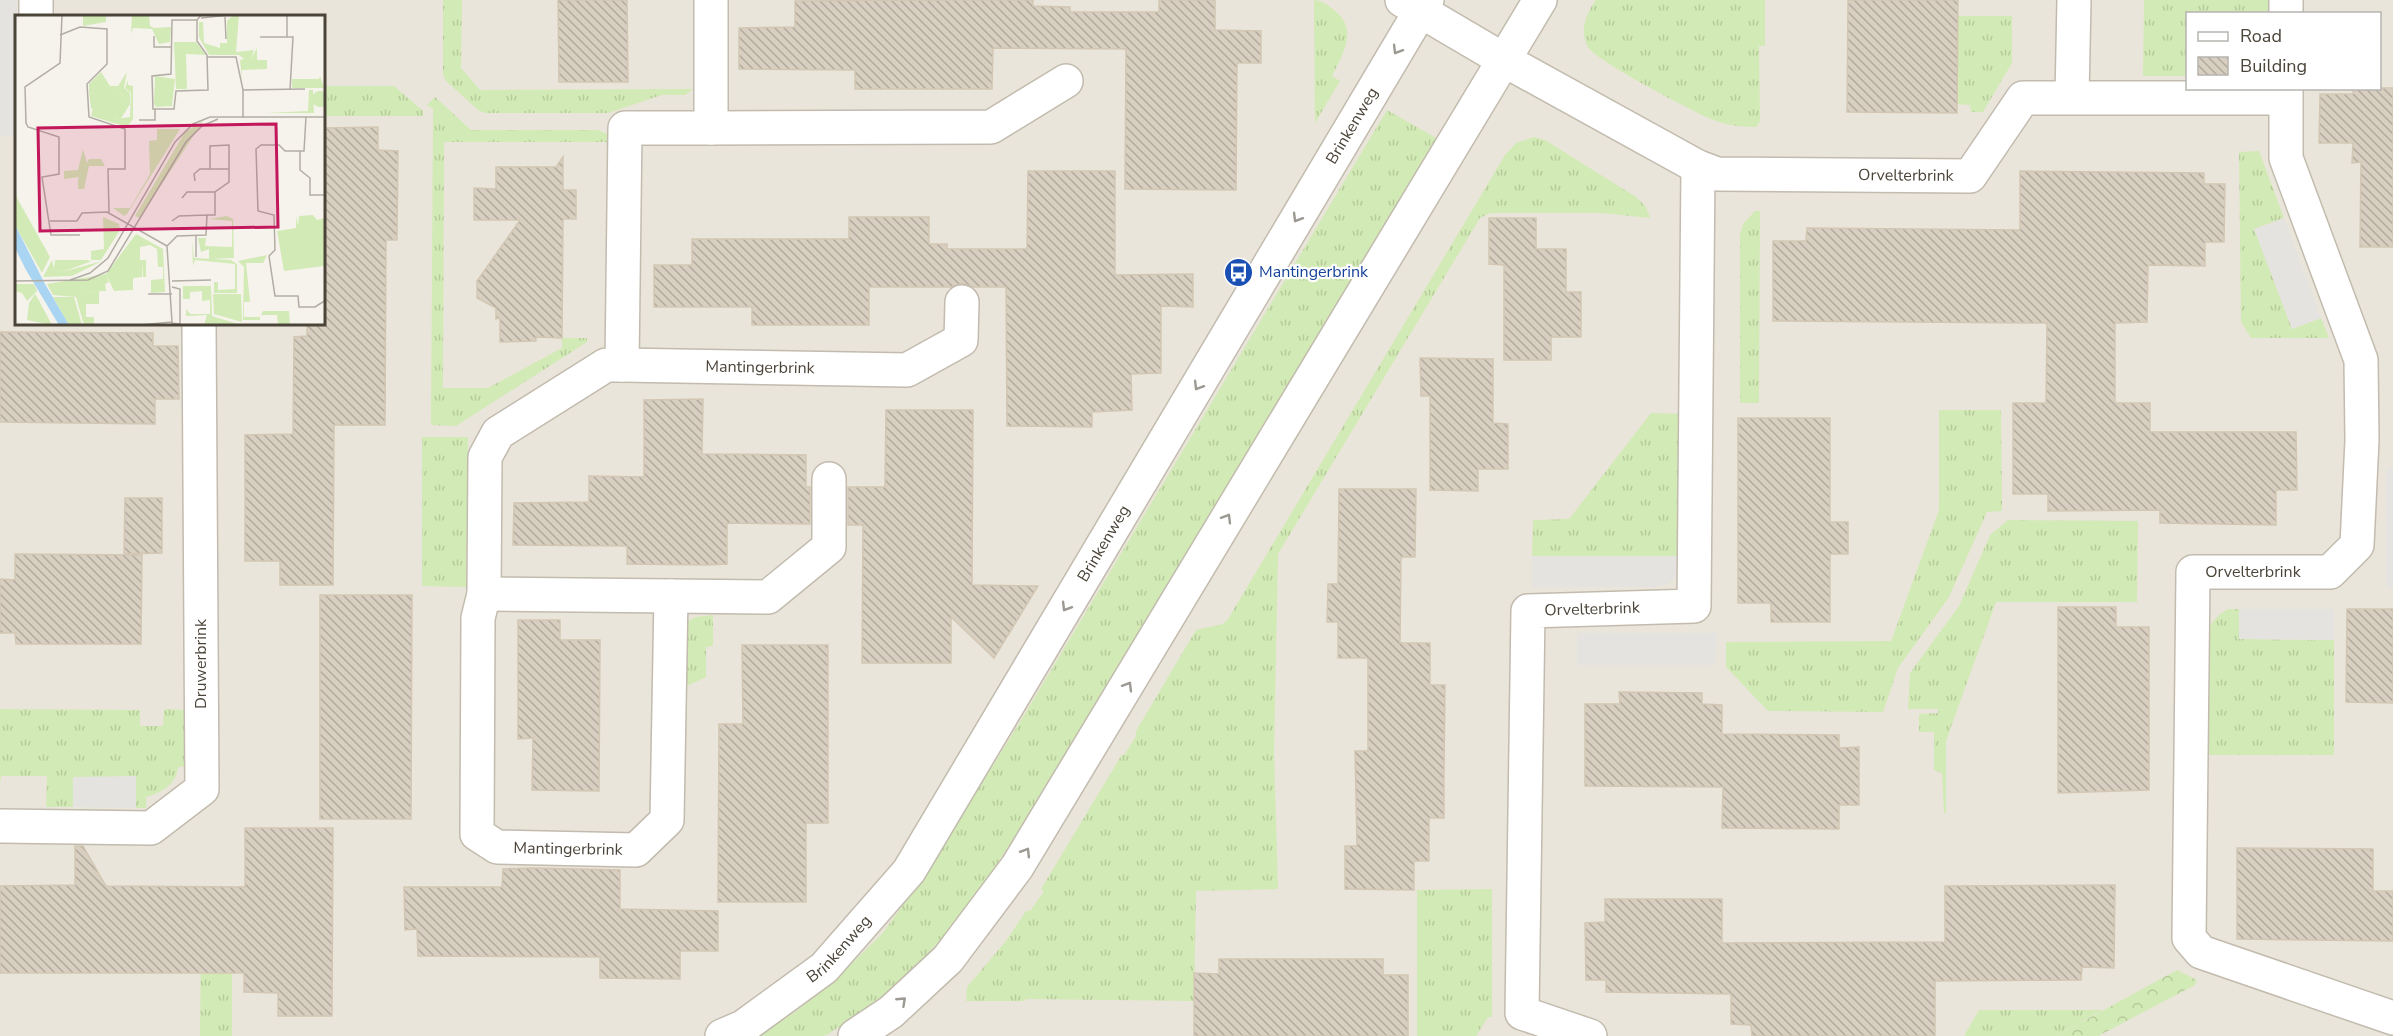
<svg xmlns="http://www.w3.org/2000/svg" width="2393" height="1036" font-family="'Nunito Sans',sans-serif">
<defs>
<pattern id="grass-tufts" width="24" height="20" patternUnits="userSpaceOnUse" patternTransform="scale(1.5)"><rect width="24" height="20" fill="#d2eab5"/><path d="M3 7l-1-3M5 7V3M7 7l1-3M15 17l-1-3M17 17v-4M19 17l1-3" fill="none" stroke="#b6ca9c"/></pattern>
<pattern id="forest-crowns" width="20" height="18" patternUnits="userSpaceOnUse" patternTransform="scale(1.5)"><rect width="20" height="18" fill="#d2eab5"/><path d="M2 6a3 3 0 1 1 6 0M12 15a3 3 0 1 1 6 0" fill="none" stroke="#b6ca9c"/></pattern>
<pattern id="building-back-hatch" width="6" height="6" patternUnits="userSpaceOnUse" patternTransform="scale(1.5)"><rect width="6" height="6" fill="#d8cfc1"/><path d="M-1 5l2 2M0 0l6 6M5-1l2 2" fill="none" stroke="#b1aa9e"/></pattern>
</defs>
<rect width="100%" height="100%" fill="#f6f3ec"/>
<path fill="#eae5da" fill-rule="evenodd" d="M0,0H2393V1036H0ZM2188,14H2380V88H2188ZM16,16H324V324H16Z"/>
<path fill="url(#grass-tufts)" d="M443,0H462L461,68L480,90L693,89L685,95H662L608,113H485L478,110L446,81L443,75Z
M1314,0C1322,0 1329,6 1335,11C1359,30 1342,55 1332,76L1340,81L1315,123Z
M1596,0H1765V46H1759L1760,121L1756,127C1740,127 1725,125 1711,119C1692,111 1596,61 1588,47C1579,32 1586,13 1596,0Z
M2144,0H2273V13L2188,14L2187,76H2143Z
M1936,16H2012V63L1983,112H1971L1970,105L1957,104L1958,22Z
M324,86H394L423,111V116H324Z
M435,97L471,130H598L607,134V142H444L443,388H488L562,348V338H587V342L456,426L431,425L433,109L427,105Z
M1387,110L1436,138L1313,346L1007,849L961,917L914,969L865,1011L828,1034L823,1036H756L795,1012L839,976L882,934L926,873L1020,722Z
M1534,137L1545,140L1636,197L1646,207L1650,218L1602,213H1490L1480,218L1278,554L1274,752L1278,889L1196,891L1194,1001L1026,999L1025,1001H966L967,987L1006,941L1026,911H1030L1044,891L1041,889L1121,756L1125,754L1136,736V731L1196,630L1223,624L1228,619L1505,155L1516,143Z
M2259,151L2284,218L2255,229L2292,329L2321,318L2329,338H2251L2241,322L2239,152Z
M1755,211H1760L1759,403H1740V235L1743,224Z
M1939,410H2001L2002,511L1987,512L1949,597L1898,668L1883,712L1768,711L1726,667V642L1891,641L1939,510Z
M1651,413L1684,414L1683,556H1532L1533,520L1569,519Z
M422,437H468L466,587L422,586Z
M2008,520L2138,521L2137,602H1996L1946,741V813H1944L1942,773L1934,770V732H1919V714L1938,713V709H1908L1910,673L1959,606L1990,535Z
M2228,609H2239L2240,639L2334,640V755H2203L2209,626L2220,614Z
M713,615V646L706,647V677L689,685H683L686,622L696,617Z
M0,709L140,710V726H163L164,709L187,710V766L178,767C177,784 161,793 146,797V808H136V777H73V807H46L47,776H1L0,785Z
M1492,889V1017H1488L1476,1036H1417V890Z
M201,941L232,955V1036H200Z
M1979,1010H2102L2056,1036H1964Z"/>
<path fill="url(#forest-crowns)" d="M2177,970L2197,980L2195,985L2098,1036H2056Z"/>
<path fill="#e5e3e0" d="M0,0H17L16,136H0Z
M2284,218L2321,318L2292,329L2254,229Z
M2386,468H2393V588H2386Z
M1532,556H1683L1674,579L1668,584L1655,587H1532Z
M2239,609H2334V640L2239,639Z
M1577,633H1717L1715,665H1577Z
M136,776V808L73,807V777Z"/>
<path fill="url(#building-back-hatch)" stroke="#d3c7b4" stroke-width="1.5" d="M558,0H627L628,82H559Z
M953,0H1033V6L1070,7V12H1159V0H1215V30L1261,31V63H1237L1236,190L1125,189L1126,49L993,48L992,89H855V70L739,69V28L795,27V1Z
M1848,0H1958L1957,113L1847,112Z
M2353,88H2393V247H2360L2361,162L2352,163L2353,143H2319L2320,94H2353Z
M378,127V150L398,151L397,240H386L385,425H334L333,585H280V561H245V435L293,434L294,337L307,336V324H324V128Z
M563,157V190H576V219H563L562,338L536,337V341L500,342V318L496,319V308L477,298V281L520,220H474V188L496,189V167H556Z
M1028,171H1115V275L1193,274V307L1161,306V373L1131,374L1132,410L1092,412V427L1007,426L1006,287H973L962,283L952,287H869V325H752V307H654V265H692V239H849V217H929V244H947V249H1027Z
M2020,171L2204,173V184H2225L2224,242H2205V266L2148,265L2147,322L2115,323V403H2150V432H2296L2297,490H2276V525L2160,523V510L2048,511V494H2013V403H2046L2047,323L1773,321V241H1806L1807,228L2020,230Z
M1489,218H1536V249H1566V292H1581V337H1551V360H1504V265L1489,264Z
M0,332L153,333V346H178L179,399H155V424L0,422Z
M1420,358L1493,359V423L1508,424V469H1478V491L1430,490V396H1421Z
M703,399L702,454L806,455V487H810V524L727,523V564L707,565L627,564V546L513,545L514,503L589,502V476L644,477V400Z
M886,410H973L972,585L1038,586L994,658L951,617V663H862L863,525H848V487H885Z
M1738,418H1830V522H1848V554H1830V622H1771V603H1738Z
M1339,489H1416L1415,557H1401L1400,643H1430V685H1445L1444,773V818H1429V861H1414V890L1345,889V846H1357L1355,751H1368V658H1338V622H1327L1328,584H1338Z
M125,498H162V553L124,554Z
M15,554L142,555L141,644H16L15,633H0V579L15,580Z
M320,595H412L411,819H320Z
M2058,607H2116V627H2149V790L2058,793Z
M2347,609H2393V703L2346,702Z
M518,620H560V640H600L599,791L532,790L533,738L518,739Z
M742,645H828V823H806V902H718L719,724H743Z
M1619,692L1702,693V704L1722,705V734L1839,735V748L1859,747V805H1839V829L1722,828L1723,787L1585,786V704H1620Z
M245,828H333L332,1016H278V993L244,992V973H0V886L75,885V846H83L106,886L245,887Z
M2237,848L2373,849V891H2393V941L2237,939Z
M532,868L620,870V909L718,911V951H680V979L600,978V957L418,956L417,929L405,930L404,887H502L503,869Z
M2115,885L2114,968L2082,967L2081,980L1935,981V1036H1752L1751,1025L1731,1024V994L1606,992V980H1586L1585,923L1605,922V899H1722V943L1945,942V886Z
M1219,959H1383V975H1408V1036H1194V973L1219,974Z"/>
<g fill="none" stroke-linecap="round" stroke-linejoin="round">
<defs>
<g id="minor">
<path id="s1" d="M1402,0L1504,60L1698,167L1717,174L1970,176L2023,98H2285"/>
<path d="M2286,14V0"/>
<path d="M36,16V0"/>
<path d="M2286,88V158L2361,360L2362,440L2357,545L2330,572H2193L2189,938L2201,952L2393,1018"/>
<path d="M2072,97L2074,0"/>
<path d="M711,128L991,127L1066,81"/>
<path id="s2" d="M622,365L907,370L961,340L962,302"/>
<path d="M484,594L768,597L829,547V479"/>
<path d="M671,596L667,820L636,850L497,847L477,834L478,618L484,594L485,457L498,433L606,365H622L625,128H711V0"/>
<path d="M0,826L151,828L202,789L199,324"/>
<path id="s3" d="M722,1036L743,1027L824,968L909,871L1427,0"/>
<path d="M855,1036L891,1012L948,959L1017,867L1540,0"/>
<path id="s4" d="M1590,1036L1522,1013L1528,611L1694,606L1698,167"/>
</g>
</defs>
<use href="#minor" stroke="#c2bbae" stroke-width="36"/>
<use href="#minor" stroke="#fff" stroke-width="33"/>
</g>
<defs><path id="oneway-chevron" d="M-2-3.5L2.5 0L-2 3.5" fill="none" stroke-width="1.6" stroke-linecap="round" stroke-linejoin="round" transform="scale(1.5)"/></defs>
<g stroke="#9c9892">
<use href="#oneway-chevron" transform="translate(1397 50) rotate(121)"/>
<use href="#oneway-chevron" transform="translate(1297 218) rotate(121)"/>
<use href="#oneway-chevron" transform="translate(1198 386) rotate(121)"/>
<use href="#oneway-chevron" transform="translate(1227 518) rotate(-59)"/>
<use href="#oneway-chevron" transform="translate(1066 607) rotate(121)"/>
<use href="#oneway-chevron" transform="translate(1128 686) rotate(-59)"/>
<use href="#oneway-chevron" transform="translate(1026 852) rotate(-58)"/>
<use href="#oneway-chevron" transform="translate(902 1001) rotate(-43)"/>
</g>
<defs>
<symbol id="bus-disc" viewBox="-11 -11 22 22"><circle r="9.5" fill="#1a4fb4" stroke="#fff"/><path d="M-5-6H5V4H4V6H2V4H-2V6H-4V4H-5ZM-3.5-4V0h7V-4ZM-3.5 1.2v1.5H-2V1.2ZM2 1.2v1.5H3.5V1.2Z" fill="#fff"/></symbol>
</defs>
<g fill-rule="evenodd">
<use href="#bus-disc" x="1222" y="256" width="33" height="33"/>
</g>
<g text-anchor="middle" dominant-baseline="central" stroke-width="4.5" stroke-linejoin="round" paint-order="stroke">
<g font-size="16" fill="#4b4439" stroke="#fff">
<text stroke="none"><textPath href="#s3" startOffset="1119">Brinkenweg</textPath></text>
<text stroke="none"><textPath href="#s1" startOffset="549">Orvelterbrink</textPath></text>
<text stroke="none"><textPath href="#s2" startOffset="138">Mantingerbrink</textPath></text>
<text stroke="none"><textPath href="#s3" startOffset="633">Brinkenweg</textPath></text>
<text x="2253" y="572">Orvelterbrink</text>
<text stroke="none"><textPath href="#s4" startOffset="538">Orvelterbrink</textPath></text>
<text transform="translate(201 664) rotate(-90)">Druwerbrink</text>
<text transform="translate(568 849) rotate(1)">Mantingerbrink</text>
<text stroke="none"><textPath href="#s3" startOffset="147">Brinkenweg</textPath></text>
</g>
<g font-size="16" fill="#164399" stroke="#fff" text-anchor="start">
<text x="1259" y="272">Mantingerbrink</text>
</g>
</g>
<g transform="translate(15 15)">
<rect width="310" height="310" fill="#f6f3ec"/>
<path d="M68,0H91V7L68,11ZM117,0H134L135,11L139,13L156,12L155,27L144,29L137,14L118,13L116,19ZM218,0H224L221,37L239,35L236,44L242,33V45H252V54L227,55V64L225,45L229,44L224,40H194L184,22V7H188L189,28L205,33V28H212V6ZM159,27H181L191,40L171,39L172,74H161ZM140,61L160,64L157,91L141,92L139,88ZM305,61L309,73H277V64H304ZM86,62L92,74L104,76L115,89L105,105L76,93L74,77L79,78L80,65ZM294,75H298L299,98H250L293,96ZM297 84a8 8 0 1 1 16 0a8 8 0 1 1-16 0ZM188,106L125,203L120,201L170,117ZM142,114H165L112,199L109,201L98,193H115L135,159L134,126L142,125ZM68,134L72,148L64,162L49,164V156L63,155ZM74,144H86L90,151H74L69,174H63V164ZM298,200L302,205L310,203L309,251L269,256L262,216L281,213V201L283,211L284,201ZM212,201L218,204L219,243L194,244V234L186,237L183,223H191L190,231L217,232V206L194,204ZM88,202L104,209L105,215L86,245H76V236L89,234ZM121,219L148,234L150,277L136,278V265L148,264V252H143L142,234L135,230L125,232V245H131V262H128L127,246V262L118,263V275L99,276L91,259ZM177,225L179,243L216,245L222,249V278H199V267H203V275L220,274V249L180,245L178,251ZM252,240L248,248H231L235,287H229V302H245V305H228L229,252L223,246ZM40,245H71L77,246L47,257L39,254ZM168,271H196L197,301L226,310H189L192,300L171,301V294L175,299H195V285L187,286V276L175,277V284H168ZM84,276V289H71V302H79V310H69L61,282L65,277ZM198,279H226L227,307L199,299ZM248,296H274L275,310H263L262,300H246Z" fill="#d2eab5"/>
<path d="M86,57L95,71H103L112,57L109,73L115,78V89L104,76L92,75L86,62L80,65V78L74,77V69ZM113,65V70L118,71V104L112,112L76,101L78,92L102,104L115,102L116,78L110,73ZM0,172L2,183L35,242L27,258L0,210ZM37,245L39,254L47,257L87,246L57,261L28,262ZM91,259L94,267L90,269L91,276L66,277L61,282L38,280L32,269ZM0,269H19L22,276L12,286L7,278L0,276ZM20,279L22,282L37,310L12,305L14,288ZM38,282H59L67,310H54Z" fill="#d2eab5"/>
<path d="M0,210L30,269L54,310H44L11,255L0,233Z" fill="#a9d4f2"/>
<path fill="none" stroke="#b2ada4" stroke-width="1.5" d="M47,0L45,48L10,72L11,108L13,112L44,122V159L27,162L36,220H65M272,0V22M210,2L211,24M186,3L214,0M182,5H157L156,59L137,61L138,94H159L161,76L193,75L192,40L182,26V5L186,0M45,20L65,12L92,14V49L72,69L74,102L110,114V154H93L94,198M139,21V32H156M245,22H278L275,75M192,42H221L228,75L290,74M228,75V103M291,102L289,136H270L264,130H246L241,134L243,196L259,200L260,235L254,241L260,281H283L284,292H300L311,285M124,105H140V94M285,136V155L295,163V180H311M180,166L179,159L185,154H214M167,183L172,177H200M35,206H62L67,198L92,197L152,231M157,206L164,201L192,200M181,220V242M55,265L75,258L93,243L160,127L178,109L195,102H311M0,266L73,265L93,256L171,127L187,111L203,104M157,266L196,265M133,279H157M156,308L165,309V274L157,272M124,310L157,307L152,231L162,221L191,220L192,200H200V177L214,167V130L195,131V154"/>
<path fill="#c2185b" fill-opacity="0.15" stroke="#c2185b" stroke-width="3" d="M261,109L263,212L25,216L23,113Z"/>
<rect width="310" height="310" fill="none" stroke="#4b4439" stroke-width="3"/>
</g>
<rect x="2186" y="12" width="195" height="78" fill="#ffffff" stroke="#b7b4b0" stroke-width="1.5"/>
<rect x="2198" y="32" width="30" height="9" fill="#ffffff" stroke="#b7b4b0" stroke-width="1.5"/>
<text x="2240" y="42" font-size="18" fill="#4b4439">Road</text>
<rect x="2198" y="57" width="30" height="18" fill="url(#building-back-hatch)" stroke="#b7b4b0" stroke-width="1.5"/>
<text x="2240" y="72" font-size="18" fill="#4b4439">Building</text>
</svg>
